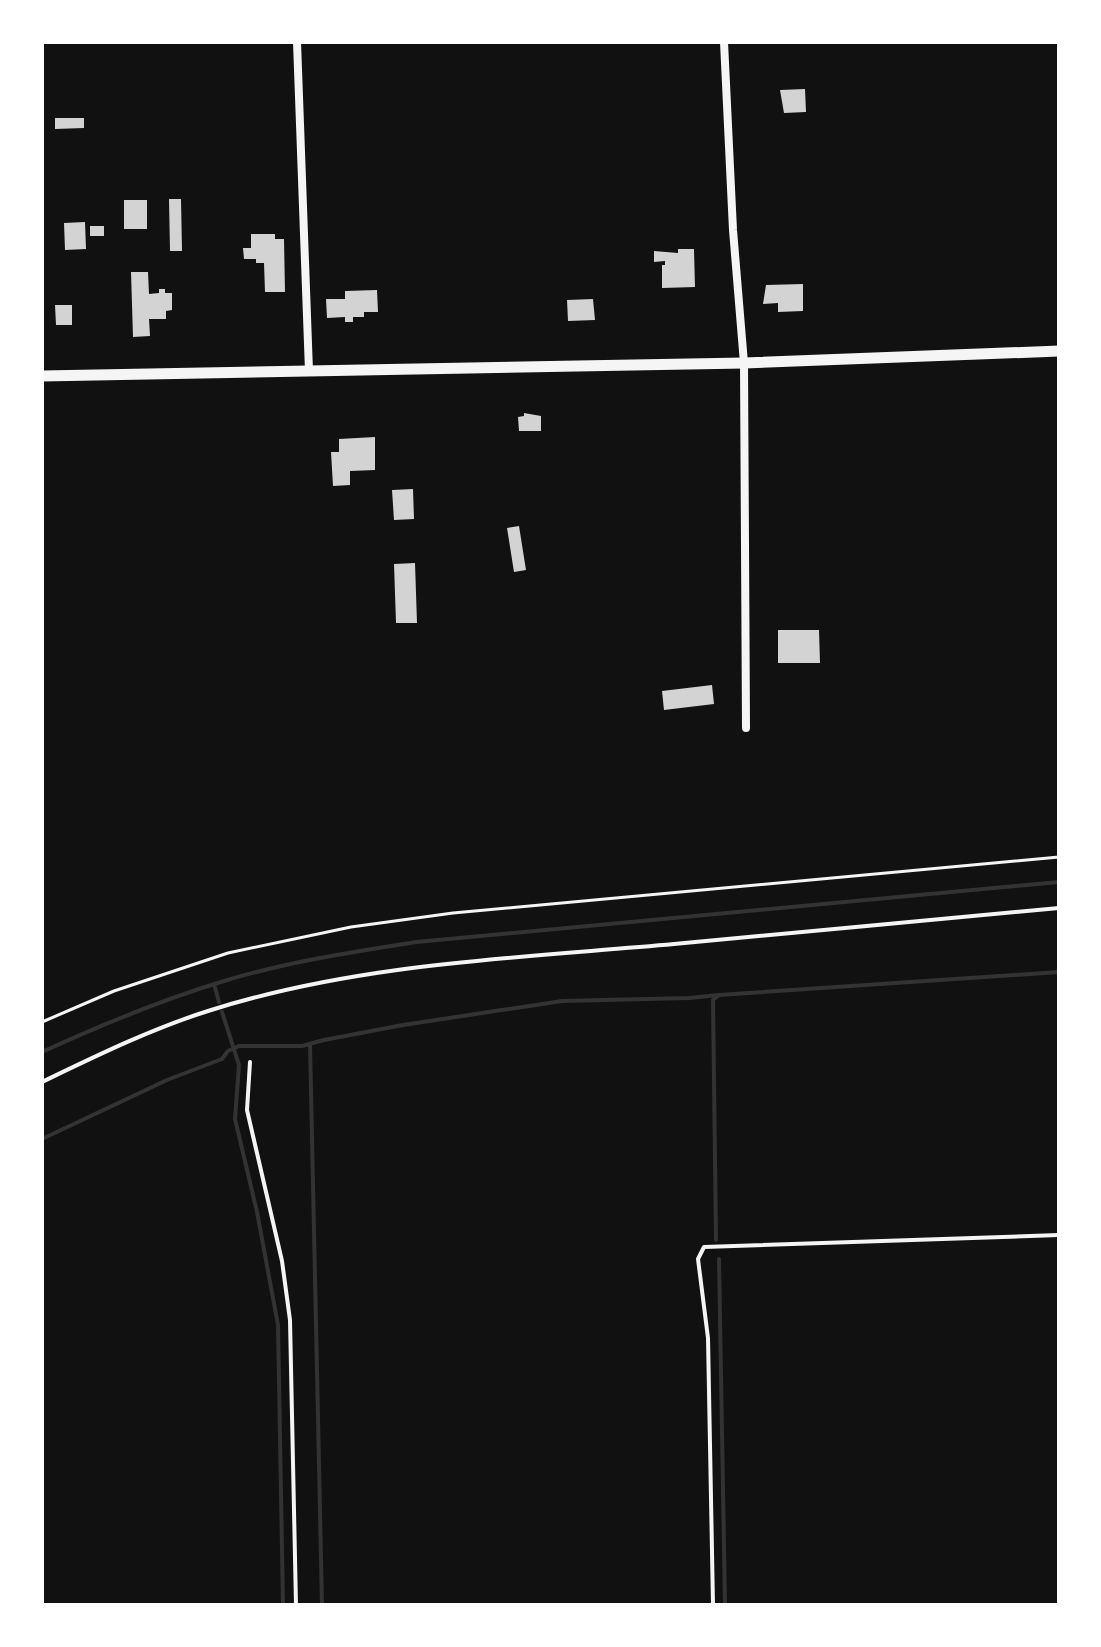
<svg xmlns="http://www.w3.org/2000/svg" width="1101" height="1647" font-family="'PT Sans Narrow',sans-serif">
<rect width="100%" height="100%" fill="#111"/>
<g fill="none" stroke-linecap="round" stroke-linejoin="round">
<path stroke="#333" stroke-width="4" d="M214,984L219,1002
M222,1012L239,1065L235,1119L257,1212L278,1325L283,1605
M310,1044L322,1605
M42,1052C101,1025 161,1000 224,981C286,962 352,952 416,942L1059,882
M42,1139L167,1080L222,1059L228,1051L239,1046H302L324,1040L403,1025L562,1001L689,998L719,995
M716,1240L713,1000L719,995L1059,972
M719,1259L725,1605"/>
</g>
<path fill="#d3d3d3" d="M805,89L806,112L784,113L780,90Z
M55,118H84V128L55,129Z
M169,199H181L182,251H170Z
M124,200H147V229H124Z
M85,222L86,249L65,250L64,223Z
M90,226H104V236H90Z
M251,234H275V239H284L285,292H265L264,263H256V259H244L243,248H251Z
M678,249H694L695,287L662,288V265H665V261L654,262V251L678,253Z
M131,272H148L149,294L159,293V289H165V293H172V310L166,311V319H149L150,336L133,337Z
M803,284V311L778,312V303L763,304L766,285Z
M377,290L378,312H364V317H353V322H345V317L327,318L326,299H345V291Z
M593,299L595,320L568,321L567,300Z
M55,305H72V325H56Z
M524,413L541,416V431H519L518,417L524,416Z
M375,437V470L350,471V485L333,486L331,452H339V439Z
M413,489L414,519L394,520L392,490Z
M519,526L526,570L514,572L507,528Z
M415,563L417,623H396L394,564Z
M778,630H819L820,663H778Z
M712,685L714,704L664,710L662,691Z"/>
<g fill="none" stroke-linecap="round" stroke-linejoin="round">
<path stroke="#f5f5f5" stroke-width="3" d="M42,1022L114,991L228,953L351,927L453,913L1059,857"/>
<path stroke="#f5f5f5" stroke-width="4" d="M250,1062L247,1110L282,1261L290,1320L296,1605
M42,1082C96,1056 151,1029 208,1011C358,963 519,958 674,944C802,933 931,919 1059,908
M713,1605L708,1338L698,1259L704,1247L1059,1235"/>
<path stroke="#f5f5f5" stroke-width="8" d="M297,42L309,371
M724,42L733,230L744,363L746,728"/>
<path stroke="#f5f5f5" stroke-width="11" d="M42,376L744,363L1059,351"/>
</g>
<rect width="1101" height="1647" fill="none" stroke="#ffffff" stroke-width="88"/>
</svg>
